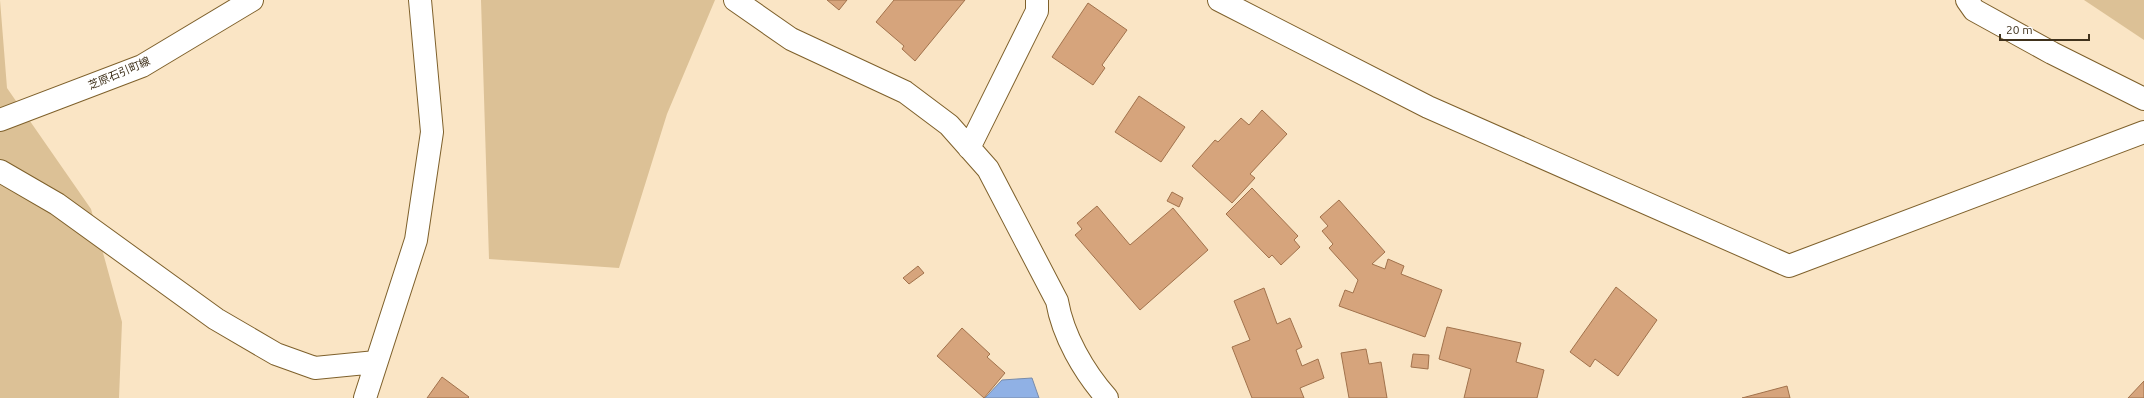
<svg xmlns="http://www.w3.org/2000/svg" width="2144" height="398" font-family="Ubuntu,'Noto Sans JP',sans-serif">
<rect width="100%" height="100%" fill="#fae5c5"/>
<path fill="#dcc196" d="M0,0L7,88L91,209L122,322L119,398H0Z
M481,0H715L667,114L619,268L489,259Z
M2084,0H2144V40Z"/>
<path fill="#90b1e5" stroke="#788ba9" d="M1032,378L1039,398H985L1002,380Z"/>
<path fill="#d6a47c" stroke="#a1724c" d="M827,0H847L839,10Z
M894,0H965L915,61L902,49L904,46L876,22Z
M1088,3L1127,30L1102,65L1105,68L1093,85L1052,57Z
M1139,96L1185,127L1161,162L1115,132Z
M1262,110L1287,134L1250,174L1255,178L1232,203L1192,166L1215,140L1218,142L1241,118L1249,125Z
M1252,188L1298,236L1294,240L1300,247L1281,265L1272,255L1269,258L1226,214Z
M1172,192L1183,198L1179,207L1167,201Z
M1339,200L1385,252L1372,264L1385,269L1388,259L1404,266L1401,274L1442,290L1425,337L1339,306L1345,290L1353,293L1358,280L1329,248L1333,244L1322,231L1328,226L1320,217Z
M1097,206L1130,245L1173,208L1208,250L1140,310L1075,235L1082,229L1077,223Z
M918,266L924,273L909,284L903,278Z
M1616,287L1657,320L1618,376L1595,359L1590,367L1570,352Z
M1264,288L1277,324L1290,318L1302,347L1296,350L1302,366L1318,359L1324,378L1300,388L1304,398H1252L1232,347L1250,340L1234,301Z
M1447,327L1521,343L1516,362L1544,370L1537,398H1464L1471,369L1439,359Z
M962,328L990,354L987,357L1005,373L984,398L937,356Z
M1366,349L1369,364L1381,362L1387,398H1349L1341,353Z
M1413,354L1429,355L1428,369L1411,367Z
M442,377L469,397L468,398H427Z
M2144,381V398H2128Z
M1787,386L1790,398H1742Z"/>
<g fill="none" stroke-linecap="round" stroke-linejoin="round">
<defs>
<path id="minor" d="M735,0L791,39L905,92L949,125L988,169L1057,301C1063,336 1084,372 1107,398
M1219,0L1428,107L1789,266L2144,132
M969,148L1037,11V0
M0,171L57,204L216,319L276,354L315,368L376,362
M365,398L416,240L432,132L420,0"/>
<path id="tertiary" d="M1967,0L1974,10L2052,53L2144,99"/>
<path id="secondary" d="M0,120L142,66L252,0"/>
</defs>
<use href="#minor" stroke="#7e602b" stroke-width="24"/>
<use href="#tertiary" stroke="#7e602b" stroke-width="24"/>
<use href="#secondary" stroke="#7e602b" stroke-width="24"/>
<use href="#minor" stroke="#fff" stroke-width="22"/>
<use href="#tertiary" stroke="#fff" stroke-width="22"/>
<use href="#secondary" stroke="#fff" stroke-width="22"/>
</g>
<g text-anchor="middle" dominant-baseline="central" stroke-width="3.5" stroke-linejoin="round" paint-order="stroke">
<g font-size="11" fill="#40321c" stroke="#fff">
<text transform="translate(119 73) rotate(-23)">芝原石引町線</text>
</g>
</g>
<path d="M2000 34v6h89v-6" fill="none" stroke="#40321c" stroke-width="2"/>
<text x="2006" y="34" font-size="12" fill="#40321c" stroke="#ffffff" stroke-width="3" paint-order="stroke">20 m</text>
</svg>
